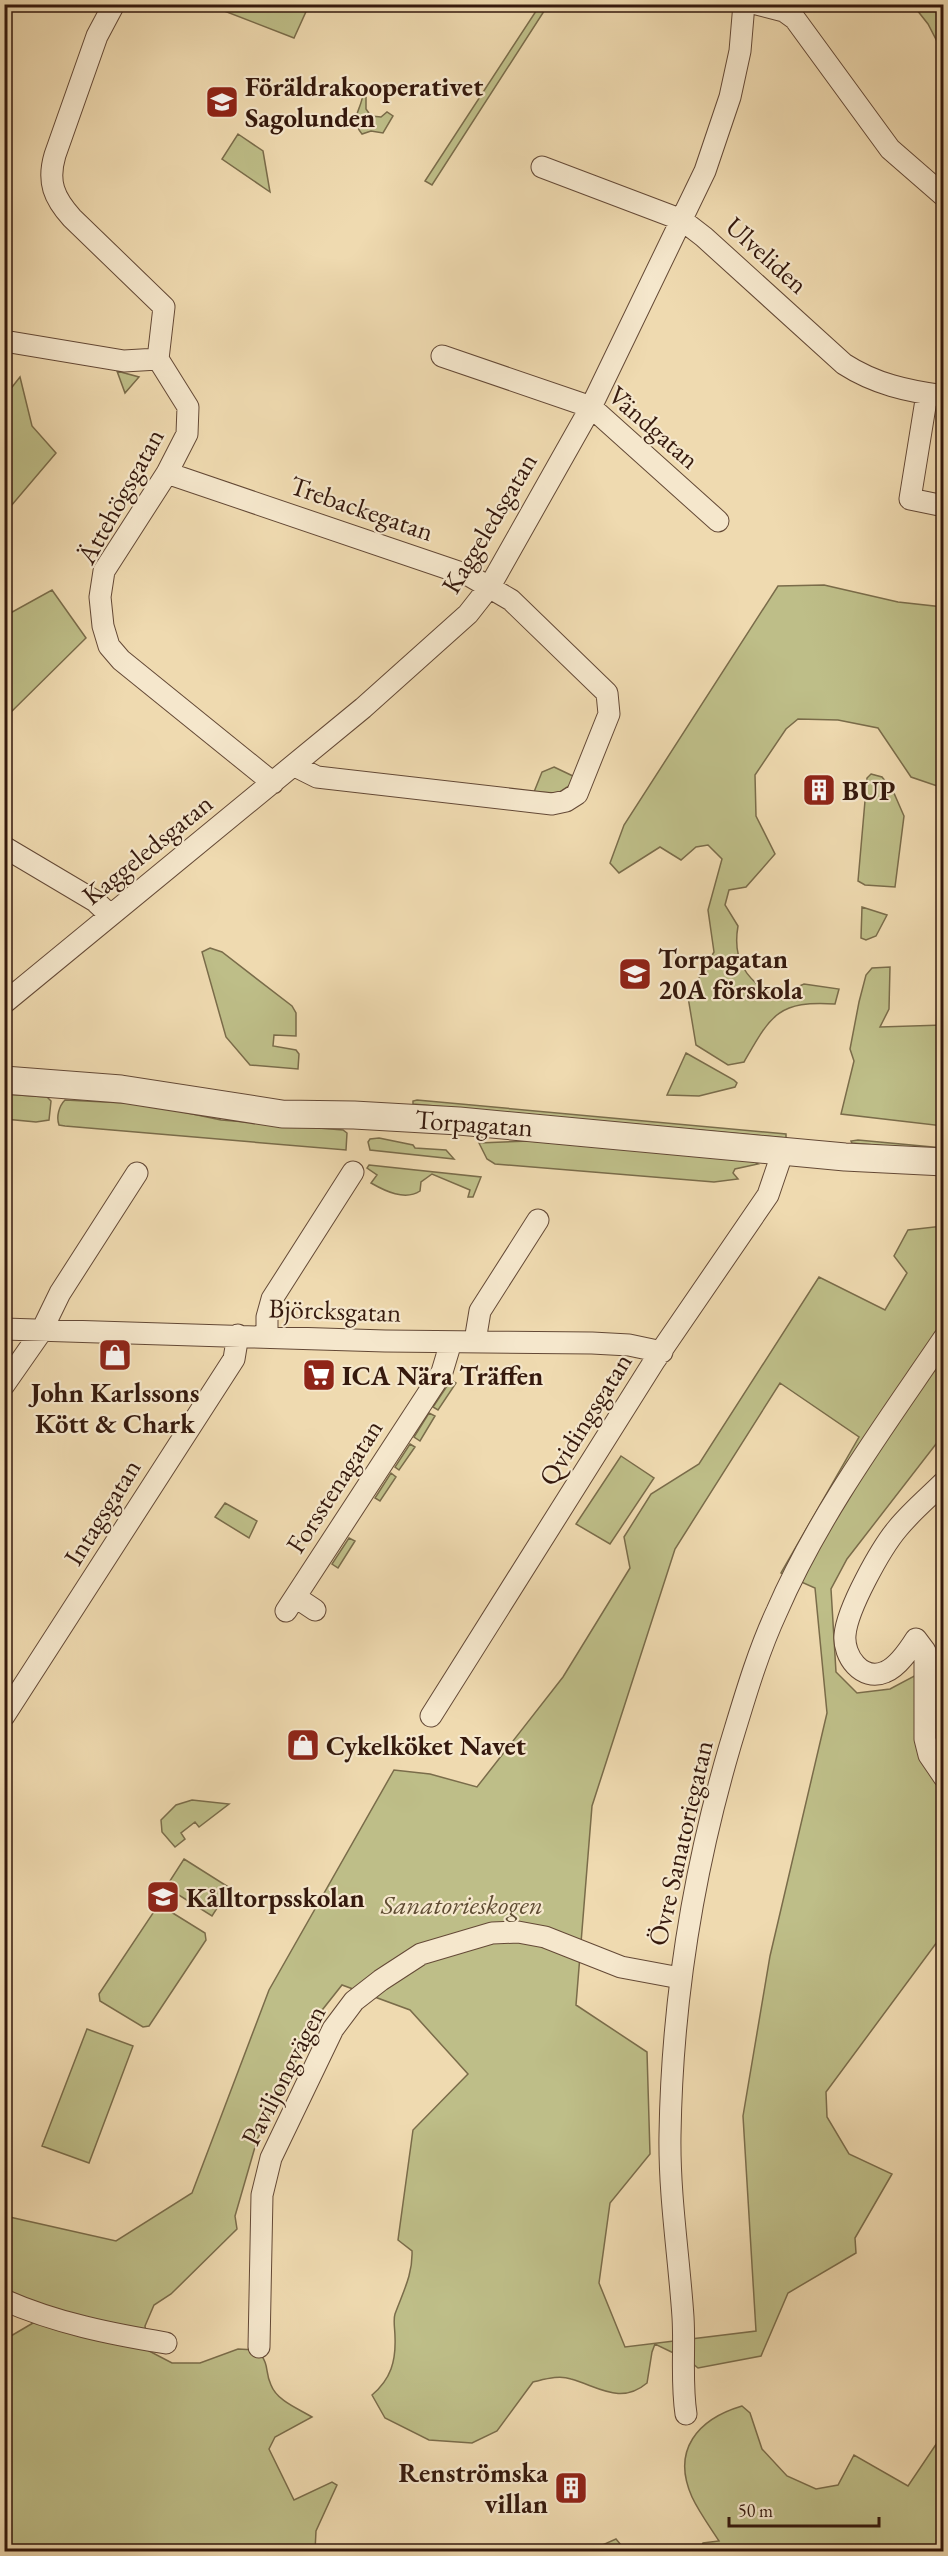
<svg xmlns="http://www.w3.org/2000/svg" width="948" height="2556" font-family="'EB Garamond',serif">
<rect width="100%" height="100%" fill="#efdab0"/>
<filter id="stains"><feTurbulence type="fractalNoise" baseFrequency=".00333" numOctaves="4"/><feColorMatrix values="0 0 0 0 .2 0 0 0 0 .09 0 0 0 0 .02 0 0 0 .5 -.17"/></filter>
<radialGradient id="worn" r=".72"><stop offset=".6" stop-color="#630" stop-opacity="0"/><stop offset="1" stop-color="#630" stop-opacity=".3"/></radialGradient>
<path fill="#bebe88" stroke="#7a6c4a" stroke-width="1.5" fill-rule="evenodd" d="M215,4H309V5L294,38L214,7Z
M540,5H548L432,185L425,181Z
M913,5H943V53L928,24Z
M363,94L366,97V109L371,116L381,117L387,112L393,116L383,133L371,131L362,134C349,118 361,111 363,94Z
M238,134L263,151L270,192L222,159Z
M117,371L139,377L125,393Z
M20,377L32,426L56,453L5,513V396Z
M824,585L898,602L943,607V788L911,777L878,728L838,720L798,719L786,729L755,775L756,816L775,854L746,887L729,890L725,905L738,926C732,960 746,979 774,997L804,984L839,989L835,1004C777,1000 770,1017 744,1062L728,1065L696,1045L688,997L714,952L708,910L722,859L708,845L696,847L681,860L660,847L619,873L610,863L624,825L778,586Z
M52,590L86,638L5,718V616Z
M554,767L575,777L573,783L558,793L534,792L542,772Z
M871,774L882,777L893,791L904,816L895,887L865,885L858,881L867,778Z
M862,907L887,915L876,936L866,940L861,938Z
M210,948L222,952L292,1006L296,1013V1036L274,1035L273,1046L296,1050L299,1054L298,1069L250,1065L226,1037L202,952Z
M890,967L889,1009L880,1027L943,1025V1126L841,1114L854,1061L850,1049L859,1002L866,975L872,968Z
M686,1053L734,1080L737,1083L735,1087L699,1096L667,1095Z
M4,1094L47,1097L51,1101L49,1120L36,1122L5,1119Z
M65,1100L145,1104L221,1120L343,1130L347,1133L346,1150L65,1126L59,1125C56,1117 59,1106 65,1100Z
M417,1100L786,1134V1138L413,1104V1101Z
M379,1138L413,1145L415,1148L446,1150L454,1159L370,1150L368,1142L370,1139Z
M858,1140L943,1148V1151L852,1143L851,1141Z
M530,1141L753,1161L758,1164L735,1169L733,1173L738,1179L714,1182L495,1164L487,1159L479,1143Z
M369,1165L481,1177L473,1197H468L470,1190L432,1174L421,1182L420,1191C405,1201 385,1191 371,1183L377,1175L367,1168Z
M943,1226V1435L847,1559L831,1589L836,1672L857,1693L890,1689L918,1674L944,1785L943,1934L826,2092L827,2117L849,2154L892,2174L855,2238L856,2253L788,2293L761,2356L698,2368L688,2360L655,2344L652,2352L647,2383C621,2405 599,2387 571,2379C559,2375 546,2379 533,2382L497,2431L472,2443L429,2440L385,2418L372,2395C391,2379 396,2361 395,2337C395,2329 393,2320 395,2314C403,2292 413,2274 412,2251L398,2240L413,2130L468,2074L410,2010L342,1985L319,2014L257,2140L235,2216L237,2229L171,2294L154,2305L145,2326L149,2351L172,2363H200L238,2349L258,2350C271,2368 264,2370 271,2385C277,2401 299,2409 312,2417L275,2437L269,2449L294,2500L332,2482L337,2485L316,2531L315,2551H5L4,2340L33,2323L5,2293V2216L116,2241L192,2193L269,1990L394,1770L430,1774L477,1787L563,1677L630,1568L624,1537L651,1494L699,1464L819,1277L885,1310L907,1273L894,1256L908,1230ZM780,1383L859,1437L781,1573L815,1588L827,1713L770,1956L743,2116L756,2331L625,2347L599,2283L610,2203L650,2154L647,2052L576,2005L592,1806L675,1549Z
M451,1380L456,1383L438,1410L433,1407Z
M429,1413L435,1416L420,1441L414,1437Z
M410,1444L415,1447L399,1470L395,1467Z
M621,1456L654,1478L610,1544L576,1524Z
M391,1473L396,1477L380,1501L375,1498Z
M225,1503L257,1521L249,1538L215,1517Z
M349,1538L355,1541L338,1568L332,1564Z
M192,1800L229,1804L199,1827L195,1822L181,1833L185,1839L175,1847L162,1832L161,1820L176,1805Z
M184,1859L230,1888L212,1916L166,1887Z
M163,1907L205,1933L206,1940L149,2026L143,2027L100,2001L99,1994L155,1910Z
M87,2029L133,2046L89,2163L42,2146Z
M742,2406L750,2413L762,2449L787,2476L816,2489L838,2485L854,2455L908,2486L943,2434V2551H699L703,2543L719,2541C710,2527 699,2512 692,2497C671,2450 698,2419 742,2406Z
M616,2539L626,2551H589Z"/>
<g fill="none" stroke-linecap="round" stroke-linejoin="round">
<defs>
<path id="minor" d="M114,4L97,36L55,155C47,182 54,198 72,218L164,307L158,359
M757,4L784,11L795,19L890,149L944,196
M542,167L682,220L704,237L844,364C875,384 907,391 944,396
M4,341L124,361L158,359
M442,356L591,407L718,521
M158,359L188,407L187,434L167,473L104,571L100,597L103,626L109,646L121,660L273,783
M927,394L910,499L944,506
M167,473L470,576L511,600L607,693L609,714L577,794L566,801L552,804L317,777L295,766
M4,847L95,901L110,915
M4,1003L363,708L468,614L490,586L591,407L705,171L730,97L740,51L744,4
M4,1329L385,1341L592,1343L629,1345L662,1352
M267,1336V1317L272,1299L353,1172
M475,1341L480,1311L538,1220
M4,1385L41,1332L60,1293L137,1173
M944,1482C929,1497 912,1511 898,1528C881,1548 847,1609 845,1635C843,1656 862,1682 885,1672C898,1667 909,1650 916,1639L925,1651V1739L929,1755L944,1777
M297,1598L315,1610
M286,1611L442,1372L451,1342
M4,1716L234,1359L238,1335
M431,1716L655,1360L768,1195L783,1151
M4,2300C56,2323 111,2334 166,2343
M259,2347L262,2195L271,2158L333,2029L354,2001L381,1980L421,1954L492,1933L518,1932L545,1937L621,1967L680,1978
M686,2414C681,2381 685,2350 683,2317C679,2257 669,2195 670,2135C672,2003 693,1872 730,1746C744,1700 757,1654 777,1611C819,1514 885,1425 944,1338"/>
<path id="tertiary" d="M4,1080L121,1089L282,1114L354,1115L459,1121L845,1157L944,1162"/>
</defs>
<use href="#minor" stroke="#644936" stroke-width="23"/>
<use href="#tertiary" stroke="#644936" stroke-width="29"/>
<use href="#minor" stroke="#f5e7cc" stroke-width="21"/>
<use href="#tertiary" stroke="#f5e7cc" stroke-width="27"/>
</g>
<defs>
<symbol id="school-square" viewBox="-11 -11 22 22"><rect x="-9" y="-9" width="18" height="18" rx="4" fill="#8f2418" stroke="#f5e7cc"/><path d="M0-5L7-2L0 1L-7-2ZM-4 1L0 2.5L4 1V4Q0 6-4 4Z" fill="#fff"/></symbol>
<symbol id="building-square" viewBox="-11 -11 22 22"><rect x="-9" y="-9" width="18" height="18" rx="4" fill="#8f2418" stroke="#f5e7cc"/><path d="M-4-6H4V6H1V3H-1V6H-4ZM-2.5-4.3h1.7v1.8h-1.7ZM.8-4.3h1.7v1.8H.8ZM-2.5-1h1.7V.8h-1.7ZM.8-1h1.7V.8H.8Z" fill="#fff"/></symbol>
<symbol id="shop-square" viewBox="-11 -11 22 22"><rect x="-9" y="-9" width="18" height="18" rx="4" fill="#8f2418" stroke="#f5e7cc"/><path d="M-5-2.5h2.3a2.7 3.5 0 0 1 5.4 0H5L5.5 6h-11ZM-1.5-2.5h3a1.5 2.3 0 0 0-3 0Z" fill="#fff"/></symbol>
<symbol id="supermarket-square" viewBox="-11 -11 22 22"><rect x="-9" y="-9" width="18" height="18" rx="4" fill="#8f2418" stroke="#f5e7cc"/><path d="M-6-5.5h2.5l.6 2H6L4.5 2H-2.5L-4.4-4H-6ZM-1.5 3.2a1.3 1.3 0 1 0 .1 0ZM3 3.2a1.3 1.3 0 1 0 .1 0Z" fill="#fff"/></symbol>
</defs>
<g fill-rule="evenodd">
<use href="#school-square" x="203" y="83" width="38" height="38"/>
<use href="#building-square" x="800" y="771" width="38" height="38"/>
<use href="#school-square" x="616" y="955" width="38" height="38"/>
<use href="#shop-square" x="96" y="1336" width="38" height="38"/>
<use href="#supermarket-square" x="300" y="1356" width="38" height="38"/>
<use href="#shop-square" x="284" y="1726" width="38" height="38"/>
<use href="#school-square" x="144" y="1878" width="38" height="38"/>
<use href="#building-square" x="552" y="2469" width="38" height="38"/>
</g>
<g text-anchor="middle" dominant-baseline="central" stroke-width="4.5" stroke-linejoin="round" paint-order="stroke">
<g font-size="27" font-weight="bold" fill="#35190d" stroke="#f5e7cc" text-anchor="start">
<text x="245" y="86">Föräldrakooperativet<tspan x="245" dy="31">Sagolunden</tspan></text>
<text x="842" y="790">BUP</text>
<text x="658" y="958">Torpagatan<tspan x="658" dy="31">20A förskola</tspan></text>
<text x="342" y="1375">ICA Nära Träffen</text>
<text x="115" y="1392" text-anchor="middle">John Karlssons<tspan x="115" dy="31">Kött &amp; Chark</tspan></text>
<text x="326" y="1745">Cykelköket Navet</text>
<text x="186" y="1897">Kålltorpsskolan</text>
<text x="548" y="2472" text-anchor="end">Renströmska<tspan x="548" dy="31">villan</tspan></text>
</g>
<g font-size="27" fill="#35190d" stroke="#f5e7cc">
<text transform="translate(767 255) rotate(42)">Ulveliden</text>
<text transform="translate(654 427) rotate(41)">Vändgatan</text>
<text transform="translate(120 496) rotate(-61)">Ättehögsgatan</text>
<text transform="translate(362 508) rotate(19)">Trebackegatan</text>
<text transform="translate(489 523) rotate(-59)">Kaggeledsgatan</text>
<text transform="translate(147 849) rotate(-39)">Kaggeledsgatan</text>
<text transform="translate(474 1123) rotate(4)">Torpagatan</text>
<text transform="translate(335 1310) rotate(2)">Björcksgatan</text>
<text transform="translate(585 1419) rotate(-58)">Qvidingsgatan</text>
<text transform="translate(334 1486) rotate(-57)">Forsstenagatan</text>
<text transform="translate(102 1512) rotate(-58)">Intagsgatan</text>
<text transform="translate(680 1843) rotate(-77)">Övre Sanatoriegatan</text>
<text transform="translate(283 2075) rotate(-63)">Paviljongvägen</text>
</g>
<g font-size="27" font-style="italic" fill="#5e4b32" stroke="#f5e7cc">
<text x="462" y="1904">Sanatorieskogen</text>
</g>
</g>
<rect width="948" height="2556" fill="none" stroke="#efdab0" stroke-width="24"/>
<rect x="6" y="6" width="936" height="2544" fill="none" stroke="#35190d" stroke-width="3"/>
<rect x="12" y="12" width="924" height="2532" fill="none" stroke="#35190d" stroke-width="1.5"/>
<path d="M729 2517v9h150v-9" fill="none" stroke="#35190d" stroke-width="3"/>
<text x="738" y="2517" font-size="18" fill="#35190d" stroke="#f5e7cc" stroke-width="4.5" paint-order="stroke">50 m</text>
<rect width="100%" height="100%" filter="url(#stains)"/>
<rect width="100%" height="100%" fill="url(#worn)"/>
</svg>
